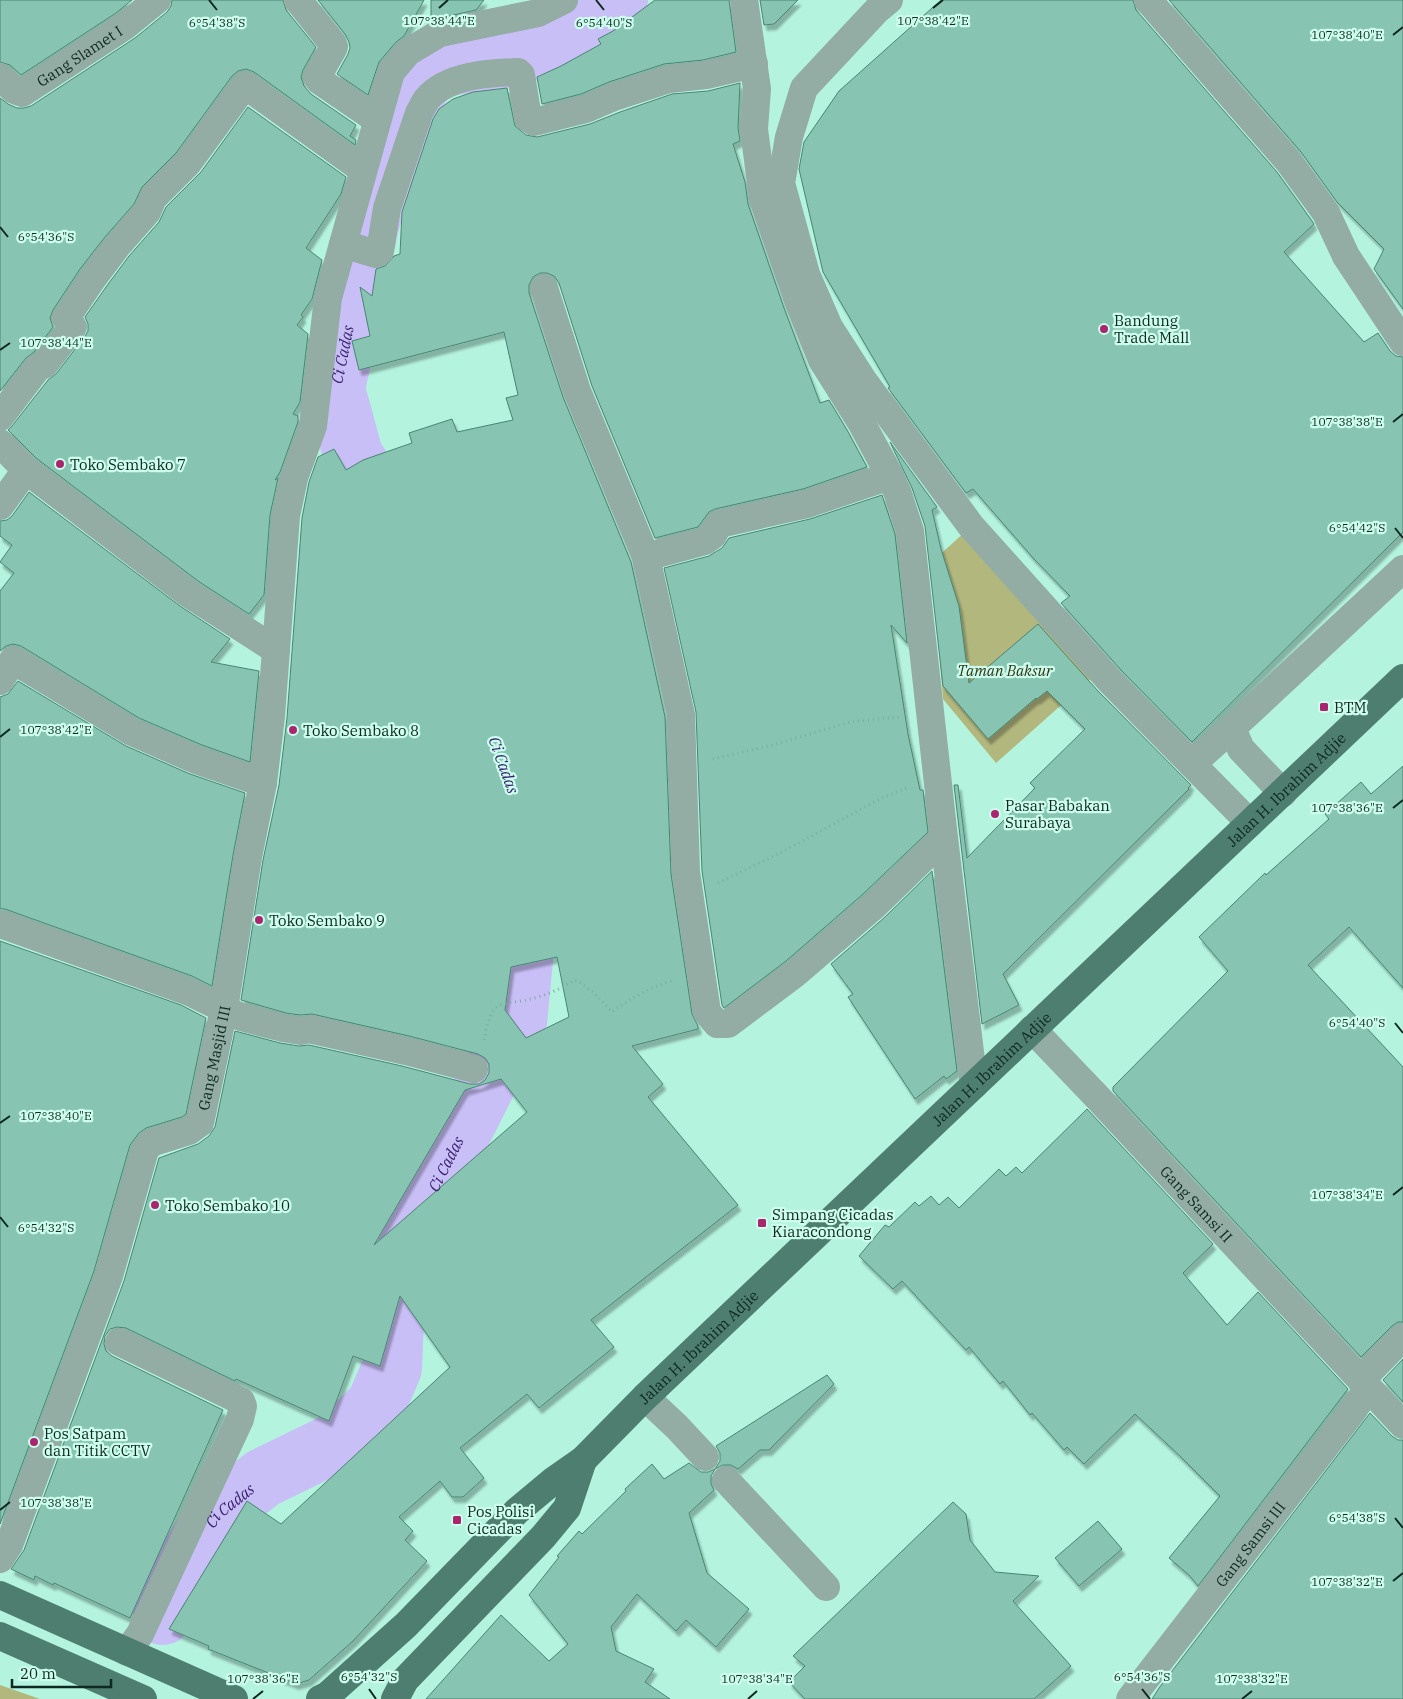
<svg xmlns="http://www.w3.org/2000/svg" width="1403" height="1699" font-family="'IBM Plex Serif',serif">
<defs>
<filter id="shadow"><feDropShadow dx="3" dy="5.5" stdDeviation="1" flood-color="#0004"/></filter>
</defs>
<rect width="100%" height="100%" fill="#b4f3de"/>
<path fill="#b2b77e" d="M967,530L1095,675L996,763L943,699L932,562Z
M0,1685L40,1699H0Z"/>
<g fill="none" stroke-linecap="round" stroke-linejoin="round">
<g stroke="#c9bff7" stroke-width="60">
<path id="s1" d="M402,532L353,455L335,389L369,225L405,110L432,68L516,57L596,19L618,0"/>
<path id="s2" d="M163,1615L180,1572L216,1515L263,1478L339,1441L376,1405L392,1368L396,1273L434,1187L517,1022L528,909L526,883"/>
</g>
</g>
<path fill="#87c4b1" stroke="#498573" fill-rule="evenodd" filter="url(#shadow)" d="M0,0H132L116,13L21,75L10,65L0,62Z
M172,0H283L286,10L316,47L303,70L301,77L304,86L311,94L356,125L350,136L356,140L355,145L254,72L246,69L238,71L232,76L176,153L142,187L134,204L105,237L80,269L53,310L50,318L53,327L34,352L26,358L0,391V98L8,104L17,108H24L31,106L135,38L167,12L171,6Z
M318,0H424L404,36L396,42L379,62L368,95L337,74L348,54L350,48L349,42L345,34Z
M431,0H484L476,10L431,20Z
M655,0H729L736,52L703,60L664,64L609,82L581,94L542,104L537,77L561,66L601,44L598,39L613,31Z
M760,0H798L774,24L764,25Z
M941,0H1133L1136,10L1277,172L1312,221L1314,224L1284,252L1364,342L1378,333L1390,351L1396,356L1403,357V532L1192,742L1121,670L1061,603L1070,596L1034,559L973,489L966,493L888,388L890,387L823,272L799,169L804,142L839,91Z
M1169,0H1403V309L1374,269L1384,249L1337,202L1301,152Z
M740,83L738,128L740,141L733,144L745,182L748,204L784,308L820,403L829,400L847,430L867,467L803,489L715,509L709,512L698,527L655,538L592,386L559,283L554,276L547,273H540L533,277L529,285V293L563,397L631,562L665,717L671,874L692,1014L698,1026V1029L632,1046L663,1084L648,1097L738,1205L591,1320L614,1347L539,1408L527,1394L460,1448L484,1478L463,1497H452L440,1481L399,1517L413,1531L405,1540L427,1561L353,1641L309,1680L296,1684L208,1649L209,1646L169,1629L247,1501L281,1524L450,1367L400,1296L380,1366L353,1356L329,1421L236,1379L235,1381L126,1328L117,1327L110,1329L105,1336L104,1344L106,1351L112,1356L223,1410L130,1618L54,1583L53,1585L35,1576L34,1580L11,1569L24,1550L124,1281L159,1158L198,1144L209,1136L215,1127L235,1031L280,1043L299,1046L309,1045L402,1066L470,1084H479L485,1080L489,1073V1064L485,1058L478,1054L409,1036L312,1014L300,1015L286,1013L241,1000L263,860L279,785L287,718L302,518L309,482L318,457L334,449L346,470L363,460L412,443L409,433L452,419L457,432L513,420L506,398L518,395L504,332L359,370L352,341L370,336L360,287L372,296L376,269L385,266L394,256L400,254L402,212L433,119L439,109L453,99L473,92L507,88L515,126L526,135L537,137L590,124L620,112L672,94L708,91ZM557,957L569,1017L526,1038L505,1010L511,967ZM501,1079L527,1112L374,1245L465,1090Z
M248,107L346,177L341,194L306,248L322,260L312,299L301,315L303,317L297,325L308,334L300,402L293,414L298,416V422L280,472L275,480L278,478L270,515L264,595L249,614L198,581L36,458L8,430L12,426L48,380L56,374L85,336L88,331V324L85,317L106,287L129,256L159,222L166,207L201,172Z
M890,442L937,507L932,510L941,549L959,606L969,683L1038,624L1098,691L1191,785L1188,788L1189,789L1003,974L1019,1005L982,1024L954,785H958L967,858L1035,788L1030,783L1085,729L1047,691L1037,699L1036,698L988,739L943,686L925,526L912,488Z
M29,492L180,606L230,639L211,662L259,671L250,762L202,745L139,718L21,646L13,644L6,646L0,651V591L14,573L0,562L12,545L0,536V521L7,520L12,516Z
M882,495L895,534L907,643L891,625L908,734L920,790H923L928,832L863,894L786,961L724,1008L722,1005L702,871L696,712L664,568L709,556L722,548L729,538L810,519Z
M18,681L126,746L190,774L245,793L233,855L212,986L192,976L5,909H0V697L8,694Z
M1403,766V988L1349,927L1308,965L1403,1067V1322H1398L1392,1326L1361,1357L1113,1091V1087L1228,971L1199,937L1265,873L1266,875L1329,819L1325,814L1361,782L1371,794Z
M932,871L957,1071L946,1079L944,1076L915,1099L848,997L853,994L831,964L885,917Z
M0,941L181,1005L206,1018L186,1114L182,1117L146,1128L139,1133L130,1145L94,1271L0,1524Z
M1087,1109L1213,1244L1183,1273L1227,1325L1258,1292L1348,1389L1198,1586L1189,1575L1169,1558L1220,1496L1182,1458L1135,1414L1084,1464L1067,1447L1064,1450L1032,1413L1030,1415L1003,1381L1000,1384L969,1347L966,1350L902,1281L893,1289L859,1256L885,1225L889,1227L915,1202L919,1206L931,1196L939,1205L948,1197L959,1208L999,1169L1006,1176L1016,1167L1022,1173Z
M1403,1359V1402L1383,1380Z
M827,1375L834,1384L769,1450H760L738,1469L731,1465H723L715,1469L711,1476V1484L714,1490L689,1513L707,1573L749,1609L716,1647L686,1620L676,1631L637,1594L611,1627L616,1651L654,1669L645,1682L670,1699H426L501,1615L549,1661L568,1644L529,1595L559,1557L557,1556L579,1531L582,1534L626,1491L625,1489L652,1464L664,1479L689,1463L701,1472H708L715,1469L720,1461V1453L716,1446Z
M1370,1413L1392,1436L1398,1440H1403V1699H1152L1159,1688Z
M953,1502L966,1514L970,1540L995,1572L1039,1576L1013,1601L1071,1666L1034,1699H805L789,1682L805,1666L793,1656Z
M1098,1521L1122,1549L1079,1586L1055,1558Z"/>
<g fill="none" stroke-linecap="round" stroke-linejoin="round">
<path stroke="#7caf9e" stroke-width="3" stroke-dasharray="1 4" stroke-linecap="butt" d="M713,759L773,745L850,722L899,717
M718,883L778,854L880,799L909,787
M484,1040C486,1031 488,1017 494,1010C499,1003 508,1003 515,1002C537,999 556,992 574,980L578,981L593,992L612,1012C631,998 649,988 671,981"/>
<g stroke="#93aca4" stroke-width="28">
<path d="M298,0L333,44L334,47L317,77L320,81L377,120"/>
<path d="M744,0L757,89L754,129L763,199L799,303L822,360L861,422L890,476L898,494L910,531L944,838L974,1085"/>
<path d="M889,0L877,10L804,88L789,137L781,183L806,274L829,327L863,380L971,526L1110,681L1250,823"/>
<path d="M1148,0L1289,162L1326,213L1346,256L1403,342"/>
<path id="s3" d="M0,77L14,90L22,93L125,26L157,0"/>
<path d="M343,244L376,254L380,251L387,208L419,113C422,108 424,103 427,99C447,75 489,73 518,72L521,75L528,118L534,122L586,109L614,97L669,79L706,75L754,64"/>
<path d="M544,288L577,391L646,557L681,715L686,872L707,1012L717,1024H728L796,973L874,906L944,838"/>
<path d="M0,417L38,367L44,365L73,327L66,318L93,278L117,246L147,212L153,198L188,163L245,85L363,170"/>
<path d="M0,443L26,470L189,594L276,650"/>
<path d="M0,506L26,470"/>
<path d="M646,557L705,541L713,535L719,524L807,504L890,476"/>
<path d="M0,681L13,660L132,732L196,760L263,783"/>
<path d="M1192,764L1232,728"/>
<path d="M1283,793L1241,749L1232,728L1403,569"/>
<path d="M0,924L187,991L241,1017L283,1028L301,1031L309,1029L406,1051L474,1069"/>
<path id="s4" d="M1032,1029L1099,1099L1403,1425"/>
<path d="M119,1342L241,1401L243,1406L240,1419L140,1634L127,1652"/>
<path d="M1361,1380L1403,1337"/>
<path d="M645,1397L677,1427L705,1457"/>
<path d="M726,1480L826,1587"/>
<path id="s5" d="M0,1559L9,1545L109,1276L145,1150L151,1143L189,1131L200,1123L224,1009L248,857L263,783L271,716L286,516L294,478L313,426L328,298L391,72L408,52L440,33L538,13L564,0"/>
<path id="s6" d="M1130,1699L1352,1412L1368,1388"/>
</g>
<g stroke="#4d7e6f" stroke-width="28">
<path d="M0,1595L234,1699"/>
<path d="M0,1636L143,1699"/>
<path id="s7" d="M320,1699L328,1695L406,1625L517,1511L553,1481L583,1460L645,1397L1403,678"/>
<path d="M395,1699L405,1680L543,1537L567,1508L583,1460"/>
</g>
</g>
<path fill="none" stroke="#0f2821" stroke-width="2" d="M209,0L217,10M596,0L604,10M439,8L448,0M933,8L943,0M1393,35L1403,27M0,227L8,237M0,350L10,343M1393,422L1403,414M1395,528L1403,538M0,737L10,729M1393,808L1403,800M1395,1023L1403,1033M0,1123L10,1116M1393,1195L1403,1187M0,1217L8,1227M0,1510L10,1502M1395,1518L1403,1528M1393,1581L1403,1573M369,1689L376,1699M1142,1689L1150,1699M253,1699L263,1691M748,1699L757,1691M1242,1699L1252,1691"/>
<g fill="#aa256e" stroke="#ccfded" stroke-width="2">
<circle cx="1104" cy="329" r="5"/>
<circle cx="60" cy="464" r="5"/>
<rect x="1319" y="702" width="10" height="10" rx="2.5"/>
<circle cx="293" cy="730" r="5"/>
<circle cx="995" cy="814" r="5"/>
<circle cx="259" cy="920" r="5"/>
<circle cx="155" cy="1205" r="5"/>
<rect x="757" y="1218" width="10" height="10" rx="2.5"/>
<circle cx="34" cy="1442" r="5"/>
<rect x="452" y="1515" width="10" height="10" rx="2.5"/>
</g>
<g text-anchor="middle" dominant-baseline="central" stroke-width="4.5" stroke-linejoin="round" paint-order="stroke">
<g font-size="15" fill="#0f2821" stroke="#ccfded">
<text stroke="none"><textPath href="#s3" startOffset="96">Gang Slamet I</textPath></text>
<text stroke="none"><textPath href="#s7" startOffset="1328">Jalan H. Ibrahim Adjie</textPath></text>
<text stroke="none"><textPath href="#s5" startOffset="564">Gang Masjid III</textPath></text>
<text stroke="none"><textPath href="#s7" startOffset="922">Jalan H. Ibrahim Adjie</textPath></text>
<text stroke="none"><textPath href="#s4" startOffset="240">Gang Samsi II</textPath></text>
<text stroke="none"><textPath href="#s7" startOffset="518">Jalan H. Ibrahim Adjie</textPath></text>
<text stroke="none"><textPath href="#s6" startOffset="196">Gang Samsi III</textPath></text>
</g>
<g font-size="15" fill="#0f2821" stroke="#ccfded" text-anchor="start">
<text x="1114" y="320">Bandung<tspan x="1114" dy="17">Trade Mall</tspan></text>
<text x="70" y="464">Toko Sembako 7</text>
<text x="1334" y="707">BTM</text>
<text x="303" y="730">Toko Sembako 8</text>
<text x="1005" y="805">Pasar Babakan<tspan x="1005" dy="17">Surabaya</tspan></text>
<text x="269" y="920">Toko Sembako 9</text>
<text x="165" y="1205">Toko Sembako 10</text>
<text x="772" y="1214">Simpang Cicadas<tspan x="772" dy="17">Kiaracondong</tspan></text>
<text x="44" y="1433">Pos Satpam<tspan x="44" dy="17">dan Titik CCTV</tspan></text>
<text x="467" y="1511">Pos Polisi<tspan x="467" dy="17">Cicadas</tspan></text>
</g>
<g font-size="15" font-style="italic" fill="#323413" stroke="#ccfded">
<text x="1005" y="670">Taman Baksur</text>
</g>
<g font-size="16" font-style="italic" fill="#391f6e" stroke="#ccfded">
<text stroke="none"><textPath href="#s1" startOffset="195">Ci Cadas</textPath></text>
<text transform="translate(504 765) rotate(70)">Ci Cadas</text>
<text stroke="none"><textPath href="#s2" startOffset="565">Ci Cadas</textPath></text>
<text stroke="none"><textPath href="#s2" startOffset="130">Ci Cadas</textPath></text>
</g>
</g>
<g font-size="12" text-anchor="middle" fill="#0f2821" stroke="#ccfded" stroke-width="4.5" stroke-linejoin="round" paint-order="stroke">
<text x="439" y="25">107°38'44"E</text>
<text x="933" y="25">107°38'42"E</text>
<text x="217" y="27">6°54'38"S</text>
<text x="604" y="27">6°54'40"S</text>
<text x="1347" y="39">107°38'40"E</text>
<text x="46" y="241">6°54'36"S</text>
<text x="56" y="347">107°38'44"E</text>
<text x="1347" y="426">107°38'38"E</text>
<text x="1357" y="532">6°54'42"S</text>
<text x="56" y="734">107°38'42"E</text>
<text x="1347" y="812">107°38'36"E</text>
<text x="1357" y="1027">6°54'40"S</text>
<text x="56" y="1120">107°38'40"E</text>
<text x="1347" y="1199">107°38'34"E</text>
<text x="46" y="1232">6°54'32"S</text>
<text x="56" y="1507">107°38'38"E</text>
<text x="1357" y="1522">6°54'38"S</text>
<text x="1347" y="1586">107°38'32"E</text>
<text x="369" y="1681">6°54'32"S</text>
<text x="1142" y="1681">6°54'36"S</text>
<text x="263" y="1683">107°38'36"E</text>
<text x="757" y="1683">107°38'34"E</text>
<text x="1252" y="1683">107°38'32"E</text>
</g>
<path d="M12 1679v8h99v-8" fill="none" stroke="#0f2821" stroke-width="2.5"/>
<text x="20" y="1679" font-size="15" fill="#0f2821" stroke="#ccfded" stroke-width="4" paint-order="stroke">20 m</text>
</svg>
